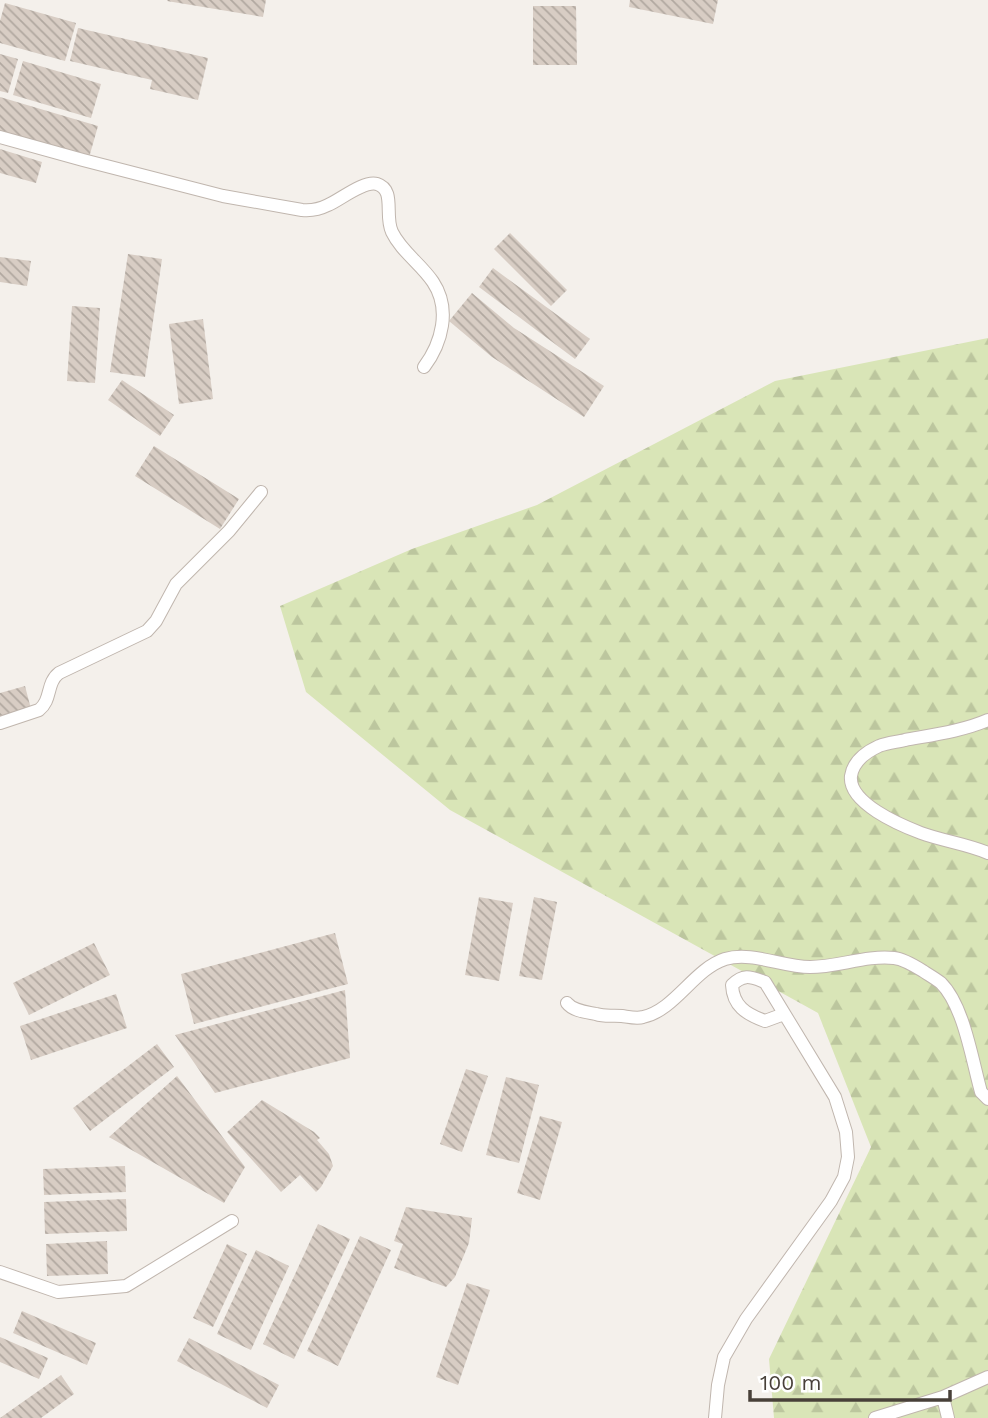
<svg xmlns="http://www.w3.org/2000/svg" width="988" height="1418" font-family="'Work Sans',sans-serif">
<defs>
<pattern id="forest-firs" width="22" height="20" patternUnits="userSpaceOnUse" patternTransform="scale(1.75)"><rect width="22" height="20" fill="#d9e5b7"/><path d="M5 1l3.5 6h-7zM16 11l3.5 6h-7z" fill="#bcc69e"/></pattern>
<pattern id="building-back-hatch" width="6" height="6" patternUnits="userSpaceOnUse" patternTransform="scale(1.75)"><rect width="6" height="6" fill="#d8cdc4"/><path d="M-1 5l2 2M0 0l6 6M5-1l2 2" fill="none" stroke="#b1a8a0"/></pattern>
</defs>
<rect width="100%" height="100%" fill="#f4f0eb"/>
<path fill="url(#forest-firs)" d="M988,338V1418H774L769,1359L871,1147L818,1013L450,810L306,692L280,606L412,549L537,505L775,381Z"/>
<path fill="url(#building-back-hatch)" d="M168,0H266L263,17L167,1Z
M630,0H718L713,24L629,7Z
M5,3L76,23L65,61L0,43V21Z
M533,6H576L577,65H533Z
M78,28L208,58L198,100L150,89L152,80L70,61Z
M0,54L18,59L8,93L0,91Z
M23,61L101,84L91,118L13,95Z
M0,97L98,126L88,161L0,134Z
M0,149L42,162L36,183L0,173Z
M510,233L567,290L551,306L494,249Z
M128,254L162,259L145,377L110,372Z
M0,257L31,261L27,286L0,282Z
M493,268L590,339L575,359L479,287Z
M472,293L514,328L604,386L584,417L492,357L449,321Z
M72,306L100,308L95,383L67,381Z
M203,319L213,399L179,404L169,324Z
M122,380L174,415L160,436L108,400Z
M154,446L239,499L220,529L135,476Z
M25,686L31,709L0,718V693Z
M479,897L513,903L499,981L465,975Z
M534,897L557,902L542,980L519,976Z
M335,933L348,984L194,1024L181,974Z
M94,943L110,975L29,1015L13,983Z
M345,990L350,1058L215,1093L175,1035Z
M116,994L127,1028L31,1060L20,1026Z
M157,1044L174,1067L90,1131L73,1108Z
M466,1069L488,1076L462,1152L440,1144Z
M177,1076L245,1167L224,1203L109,1137Z
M506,1077L539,1085L519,1163L486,1155Z
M262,1100L314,1132L320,1138L317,1140L329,1154L333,1166L321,1187L316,1192L300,1175L281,1192L227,1132Z
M540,1116L562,1122L540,1200L517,1193Z
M125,1166L126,1192L44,1195L43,1169Z
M126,1199L127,1231L45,1234L44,1202Z
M406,1207L472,1218L469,1243L455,1277L446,1287L394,1268L403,1244L394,1241Z
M318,1224L350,1239L294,1359L263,1344Z
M360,1236L391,1250L338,1366L307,1351Z
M107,1241L108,1274L47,1276L46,1244Z
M227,1244L247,1254L213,1327L193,1318Z
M256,1250L289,1266L251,1350L217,1334Z
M467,1283L490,1290L458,1385L436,1377Z
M22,1311L96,1343L87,1365L13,1333Z
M0,1337L48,1358L39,1379L0,1362Z
M189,1338L279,1385L267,1408L177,1361Z
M61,1375L74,1394L41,1418H0Z"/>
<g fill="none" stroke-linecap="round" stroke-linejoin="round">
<defs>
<path id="minor" d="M0,137L83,160L223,196L302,210C312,211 320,209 328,205C340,200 364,180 377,184C396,190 384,215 392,232C401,251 421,264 433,282C451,309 442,343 424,367
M988,720C963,731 932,735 905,740C897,742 887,743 879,746C866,752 853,762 851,776C848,803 900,825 921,833C943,841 967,844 988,853
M0,723L39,710C52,700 46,683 59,673L147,631L156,621L176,584L229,531L261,492
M567,1003C573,1011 586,1012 596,1014C605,1017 613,1015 622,1016C629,1017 637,1019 643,1017C675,1010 694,969 725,959C752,951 782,967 810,967C838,967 866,955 894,958C903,959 915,966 923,971C929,975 936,979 941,983C964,1006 972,1060 981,1092L988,1099
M0,1272L58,1292L126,1286L232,1221
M943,1397L988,1377
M715,1418L718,1385L724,1357L746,1319L831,1201L844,1177L848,1157L846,1132L835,1097L765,982C751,977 744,973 732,985C733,1006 746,1014 765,1021L784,1014
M875,1418L943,1397L948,1418"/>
</defs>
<use href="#minor" stroke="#c0b6ae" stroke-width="14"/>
<use href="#minor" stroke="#fff" stroke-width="12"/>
</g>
<path d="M750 1390v10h200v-10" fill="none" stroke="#484039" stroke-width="3.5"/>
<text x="760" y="1390" font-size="21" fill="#484039" stroke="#ffffff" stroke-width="5" paint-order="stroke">100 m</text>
</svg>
